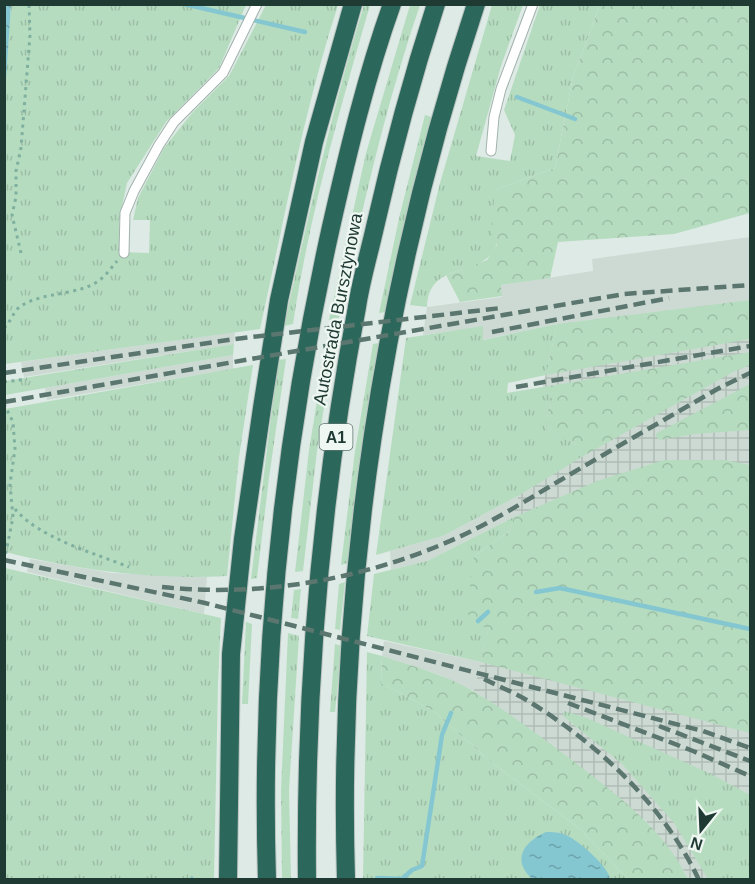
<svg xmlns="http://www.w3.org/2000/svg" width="755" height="884" font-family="Helvetica,sans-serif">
<defs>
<pattern id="industrial-grid" width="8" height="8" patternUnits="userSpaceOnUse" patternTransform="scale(1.5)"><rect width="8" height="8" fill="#cddad4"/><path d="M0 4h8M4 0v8" fill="none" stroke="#b0bcb6"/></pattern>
<pattern id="grass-tufts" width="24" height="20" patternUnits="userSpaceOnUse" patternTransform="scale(1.5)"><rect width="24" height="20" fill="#b6dcc0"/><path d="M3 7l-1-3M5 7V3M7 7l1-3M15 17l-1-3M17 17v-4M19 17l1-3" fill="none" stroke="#9cbea5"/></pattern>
<pattern id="forest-crowns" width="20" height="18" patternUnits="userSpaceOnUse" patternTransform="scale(1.5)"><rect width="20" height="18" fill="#b6dcc0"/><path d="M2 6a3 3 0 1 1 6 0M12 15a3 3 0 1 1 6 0" fill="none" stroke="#9cbea5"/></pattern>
<pattern id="water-ripples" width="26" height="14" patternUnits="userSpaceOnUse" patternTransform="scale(1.5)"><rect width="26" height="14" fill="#85c7d1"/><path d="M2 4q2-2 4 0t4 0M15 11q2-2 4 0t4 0" fill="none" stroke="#6ca3aa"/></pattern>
</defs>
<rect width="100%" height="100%" fill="#deeae5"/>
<path fill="#cddad4" d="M750,237V300L557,324L482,340L483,327L423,335L427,307L502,297L501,285L593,271L592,259Z
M235,332L234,344L24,377L21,362Z
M233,355V369L47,400L45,388Z
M518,496L514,517L427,561L391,570L390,551L443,536Z
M30,559L112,573L207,577L204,614L27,572Z
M384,641L481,662L474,691L440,675L382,656Z"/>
<path fill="url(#industrial-grid)" d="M750,300V879H688L684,871L646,821L539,736L474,691L557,324Z"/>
<path fill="url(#grass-tufts)" d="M11,5H246L219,68L166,122L127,183L119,221L120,252L149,253L150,220H133L138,198L164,148L192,113L229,76L266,5H338C304,110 284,220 260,329L5,364L4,95Z
M364,5H370C340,109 309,216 293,324L284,326C308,217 332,110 364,5Z
M410,5H420C385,107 361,213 339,318L329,320L366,153Z
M492,5H523L501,66L476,156L510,161L515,135L504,110L540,5H600L573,77L555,168L495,190C495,202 500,238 496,246C483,279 429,259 427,307L410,305L440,183Z
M425,115L432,117L407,216L386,312L379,313L400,214Z
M557,324L546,375L508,383L507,393L543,387L553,399L548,410L546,430L578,445L583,451L580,458L518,496L443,536L376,555L406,338L483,326V340Z
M379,343L362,452L348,563L341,565L355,451L373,344Z
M234,344L233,355L5,395V381Z
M333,351L317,451L303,571L295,572L309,450L325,352Z
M286,359L269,478L257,578L251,579L278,360Z
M253,365L239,457L227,576C153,580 76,570 5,552V409Z
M514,517L510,531L474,556L488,630L481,662L367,636L374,574L427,561Z
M5,568L221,618L218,683L214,879H5Z
M345,582L340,630L335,629L339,584Z
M301,589L298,619L291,618L294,590Z
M246,622L252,624L248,704H242Z
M288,633L299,636L289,790L291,879L282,880L281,790Z
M335,644L342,646L335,712H330Z
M367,652L382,656L381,683L432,710L490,761L580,829L628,879L363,880Z
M564,711L587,718L713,775L750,795V879H708L674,823L622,764L563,716Z"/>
<path fill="url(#forest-crowns)" d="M600,5H750V213L674,234L558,242L550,278L501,285L502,296L460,302L446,275L487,260L497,245L491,230L495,190L555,168L573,77Z
M750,300V339L546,375L557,324Z
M750,352V365L733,372L580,458L583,451L578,445L546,430L548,410L553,400L543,387Z
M750,384V430L695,434L659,440L655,434Z
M664,460H725L750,465V733L481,662L488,630L466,613L474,556L510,531L514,517L597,481Z
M382,656C413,666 446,675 475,692C507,711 538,735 568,757C613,792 663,827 688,879H628L580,829L490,761L432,710L381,683Z"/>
<path fill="url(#water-ripples)" d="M5,4L11,5L5,95L4,5Z
M546,832C553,832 559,832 566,835C578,840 609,867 610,879H532C511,859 524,842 546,832Z"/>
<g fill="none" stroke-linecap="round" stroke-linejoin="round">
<path stroke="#85c7d1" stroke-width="4.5" d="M184,4L305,32
M517,97L575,119
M536,592L560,588L750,629
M478,621L488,612
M377,878L402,879L412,870L422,866L442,735L451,713
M191,880L192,879"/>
<defs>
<path id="lane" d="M491,151L494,117L501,89L533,4
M124,253L125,213L134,191L159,145L174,122L223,73L257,4"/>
<path id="highway" d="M228,880L231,654L243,539L262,408L279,300L314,142L353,4
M267,880C260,659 283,442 331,227C348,152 366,77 392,4
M307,880C305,688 321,495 357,307C361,280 369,254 375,227C392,152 412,78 436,4
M346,880C337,586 383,283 476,4"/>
</defs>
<use href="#lane" stroke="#a1b2ac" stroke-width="11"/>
<use href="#highway" stroke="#bcc4c2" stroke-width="20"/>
<path stroke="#7eaf9f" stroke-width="3" stroke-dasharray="3 4.5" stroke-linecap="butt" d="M21,253L12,215L16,197V171L21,148L30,35L29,4
M4,328C11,322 13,311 21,306C44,291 81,296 101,279C107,274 112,267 117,261
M4,382L27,379
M4,404L13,422L15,449L10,484L13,517L4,562
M15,509C39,538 94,553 129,567"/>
<use href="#lane" stroke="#fff" stroke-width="9"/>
<use href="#highway" stroke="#2b675a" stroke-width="18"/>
<path stroke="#5a766e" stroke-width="4.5" stroke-dasharray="12 6" stroke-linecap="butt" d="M492,332L669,298
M4,373L235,339L501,308
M516,387L750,346
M4,402L624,294L750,285
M4,560L205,603L703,731L750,748
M162,587C257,597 355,581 443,544C484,527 522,503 559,481C613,449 667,418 721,387L750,373
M484,679C500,687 518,694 533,704C601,747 664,806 699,880
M568,703L693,751L750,776
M659,726L750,761"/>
</g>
<g text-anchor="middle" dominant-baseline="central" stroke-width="4.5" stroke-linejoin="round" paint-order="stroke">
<rect fill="#eff7f3" stroke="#5d736d" stroke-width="1.5" x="319.5" y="424" width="33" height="26" rx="4.5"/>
<g font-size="16" font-weight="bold" fill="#1f3a33">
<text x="336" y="437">A1</text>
</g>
<g font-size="18" fill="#1f3a33" stroke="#eff7f3">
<text transform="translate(338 309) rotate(-79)">Autostrada Bursztynowa</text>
</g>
</g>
<rect width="755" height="884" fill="none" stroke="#1f3a33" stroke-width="12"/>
<g transform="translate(701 830) rotate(198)" stroke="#eff7f3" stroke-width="4.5" paint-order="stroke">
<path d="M0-4.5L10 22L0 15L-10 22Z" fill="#1f3a33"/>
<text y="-9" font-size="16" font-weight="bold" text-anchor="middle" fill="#1f3a33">N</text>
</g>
</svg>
